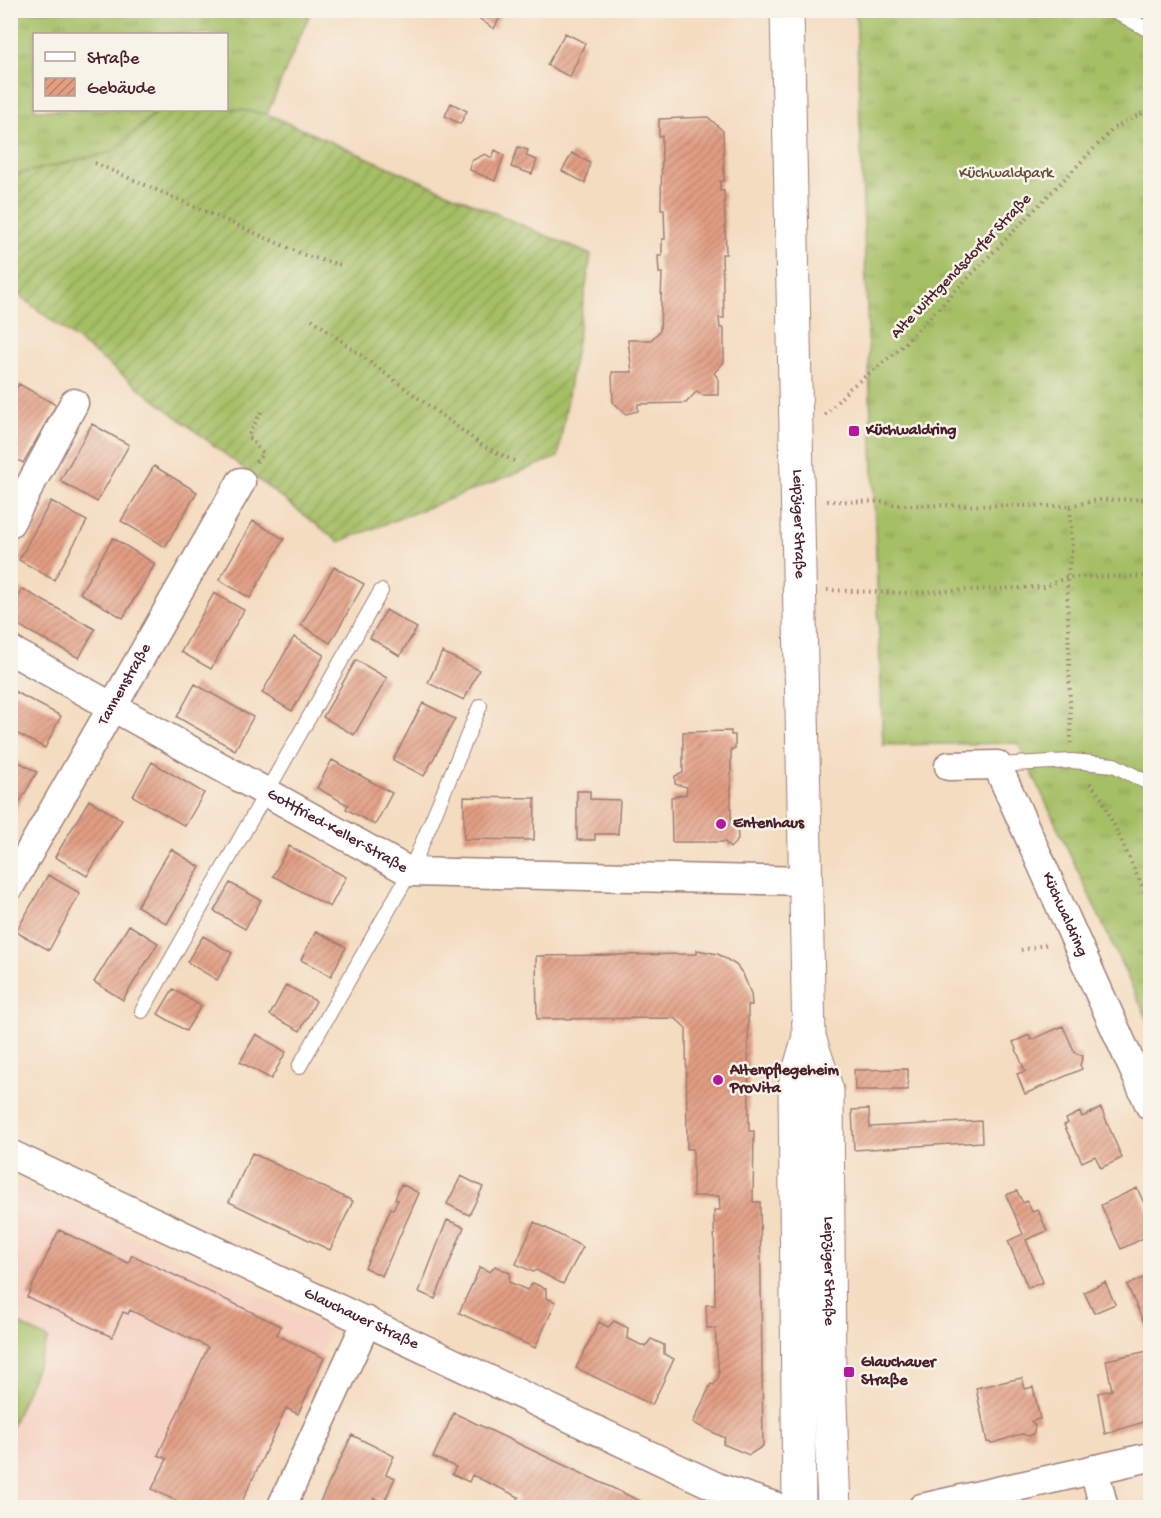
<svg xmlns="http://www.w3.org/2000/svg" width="1161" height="1518" font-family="'Gochi Hand',sans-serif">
<defs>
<pattern id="grass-tufts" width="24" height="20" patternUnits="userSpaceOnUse" patternTransform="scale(1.5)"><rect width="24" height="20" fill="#a5bf65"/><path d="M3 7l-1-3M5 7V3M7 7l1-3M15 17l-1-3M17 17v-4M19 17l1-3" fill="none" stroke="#889b53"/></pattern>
<pattern id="garden-furrows" width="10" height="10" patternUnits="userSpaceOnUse" patternTransform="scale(1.5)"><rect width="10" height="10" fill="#a5bf65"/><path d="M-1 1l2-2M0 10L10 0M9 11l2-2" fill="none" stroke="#889b53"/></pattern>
<pattern id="building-hatch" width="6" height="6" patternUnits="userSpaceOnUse" patternTransform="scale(1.5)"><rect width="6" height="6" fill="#e29e83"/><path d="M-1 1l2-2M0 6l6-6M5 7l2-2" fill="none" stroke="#b9806b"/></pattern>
</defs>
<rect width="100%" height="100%" fill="#f7f3e8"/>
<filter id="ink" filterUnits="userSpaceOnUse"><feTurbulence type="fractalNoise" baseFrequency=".0167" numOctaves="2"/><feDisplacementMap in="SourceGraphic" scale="12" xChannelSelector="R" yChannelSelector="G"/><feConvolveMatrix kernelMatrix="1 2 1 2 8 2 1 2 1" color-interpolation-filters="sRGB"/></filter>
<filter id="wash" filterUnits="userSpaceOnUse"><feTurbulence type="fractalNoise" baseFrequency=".008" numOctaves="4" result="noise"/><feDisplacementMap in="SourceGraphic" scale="24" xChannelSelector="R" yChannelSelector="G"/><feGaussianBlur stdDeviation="1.35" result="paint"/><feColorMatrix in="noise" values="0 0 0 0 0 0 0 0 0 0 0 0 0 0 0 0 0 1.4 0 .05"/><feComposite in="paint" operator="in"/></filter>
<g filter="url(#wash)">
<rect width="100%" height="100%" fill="#f4dcc0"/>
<path fill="#f5d2c2" d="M11,1180L332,1330L244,1507L11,1508Z"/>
<path fill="url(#grass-tufts)" stroke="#786f48" stroke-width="1.5" d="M10,11H311L267,114L227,108L226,34H34V110H158L112,152L11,176Z
M856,11H1150V1025L1018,743L883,745Z"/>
<path fill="url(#garden-furrows)" stroke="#786f48" stroke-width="1.5" d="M227,108L267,114L591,255L558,457L339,542L11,289L10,176L112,152L158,110Z"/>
<path fill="#a5bf65" stroke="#786f48" stroke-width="1.5" d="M11,1320L48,1339L12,1426H10Z"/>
<g id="blocks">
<path fill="url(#building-hatch)" d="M467,10H493L501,15L494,29Z
M565,33L585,43L570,77L547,65Z
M451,103L467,111L460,124L445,116Z
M708,117L723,131L724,181H720V191H724L726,254H722L724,318H719L720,328H724V362L714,373L718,378V395H702L697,391L686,403L638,404V411L626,414L613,402L612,372H632L628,340H651L660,331L662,273H659L658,256H662V239H665L664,209H661L662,136H659V119Z
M518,147L528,150L526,156L537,160L532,174L511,167Z
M495,150L504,155L495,181L470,170L471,161L485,154L492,158Z
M572,153L590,163L585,183L562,171Z
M19,384L56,405L23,463L10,455V398Z
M92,424L129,445L97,502L60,481Z
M154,466L197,492L165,547L121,521Z
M51,501L87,521L54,580L19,560Z
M253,521L284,539L250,598L219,580Z
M113,538L155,564L123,618L80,593Z
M334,567L364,584L330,643L301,625Z
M22,589L95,629L79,658L10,621V611Z
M214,593L244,610L211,669L181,652Z
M386,610L417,628L400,656L370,638Z
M294,637L324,655L292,711L262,693Z
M442,652L479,670L464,700L428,683Z
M356,660L387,678L354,735L323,717Z
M195,684L253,717L235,750L177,717Z
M10,689L61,716L45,748L10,730Z
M423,703L455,719L424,776L393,760Z
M731,731V735H735V749H731V818L732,823H737L738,840L730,848L725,842H672L671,797L686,794L687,787L675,784V776L683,773V732Z
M10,757L37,772L10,819Z
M332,760L392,793L375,825L346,809L348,805L317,788Z
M152,762L204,793L185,826L133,796Z
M577,791H590V799L620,800L618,834H595V840H577Z
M464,797L535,798L534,840L464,839Z
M89,800L122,820L87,876L55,857Z
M289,846L346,877L330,907L273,876Z
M171,849L200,867L167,924L137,906Z
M48,875L80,893L49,950L16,932Z
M230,883L261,900L245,929L214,911Z
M129,925L158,943L123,1000L94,982Z
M316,931L346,947L331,976L301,960Z
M203,936L232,953L217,980L187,962Z
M697,950L718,954L736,965L743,974L751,994L752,1005H748L749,1131H754L753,1202H760L763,1446L749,1455L723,1444L725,1438L693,1423L711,1384L714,1385L719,1376L715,1328H707L706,1305H715L714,1210H720L719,1196H693V1149H687L686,1028L675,1018L537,1019L536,956L697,954Z
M286,985L316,1001L300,1031L270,1015Z
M173,989L201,1006L186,1031L158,1014Z
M1063,1026L1075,1053L1083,1056L1080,1065L1082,1069L1025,1094L1017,1074L1025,1071L1013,1042L1029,1035L1031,1040Z
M256,1034L286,1052L271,1079L240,1062Z
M908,1069V1090H855L854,1070Z
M1101,1108L1122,1158L1101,1168L1095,1156L1082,1162L1064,1125L1068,1123L1066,1119L1080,1112L1082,1117Z
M869,1109L870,1127L981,1121L982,1142L854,1150L852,1110Z
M252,1153L353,1201L330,1250L229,1202Z
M461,1176L483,1187L469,1215L447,1204Z
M401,1184L419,1193L382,1276L365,1268L391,1208L393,1209L398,1200L395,1199Z
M1137,1188L1150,1216V1235L1121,1249L1101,1205Z
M1017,1191L1023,1203L1027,1201L1032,1212L1038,1210L1047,1231L1026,1240L1043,1282L1028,1288L1008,1241L1023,1234L1006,1195Z
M447,1220L464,1227L435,1299L419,1292Z
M534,1222L583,1247L563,1284L536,1270L533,1272L516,1264Z
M59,1230L128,1263L132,1255L281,1326L277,1335L324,1358L298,1414L286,1408L239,1508H190L152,1489L167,1459L158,1455L208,1347L130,1310L128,1314L123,1312L112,1337L27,1297Z
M495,1266L510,1273L509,1282L527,1290L533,1283L546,1289V1298L556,1302L535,1348L459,1313L480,1267L490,1272Z
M1150,1267V1331L1148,1332L1127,1285L1150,1275L1147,1268Z
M1105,1282L1115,1304L1094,1313L1084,1292Z
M614,1321L628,1328L627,1338L645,1347L651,1339L664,1345V1354L674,1359L652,1405L576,1368L599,1322L608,1327Z
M1148,1351L1150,1420L1105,1434L1098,1393L1112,1390L1106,1360Z
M1022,1378L1025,1389L1033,1387L1040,1419L1031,1421L1035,1426L1034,1433L1029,1436L1021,1434L993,1443L987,1442L976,1388Z
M454,1413L517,1443L655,1508H542L535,1505L534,1508H523L515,1504L519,1497L472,1475L469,1482L452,1474L456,1467L433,1457Z
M352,1435L394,1456L386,1474L395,1478L384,1502L374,1498L370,1508H317Z"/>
</g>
</g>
<g filter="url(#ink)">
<use href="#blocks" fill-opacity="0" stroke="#9f7e76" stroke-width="1.5"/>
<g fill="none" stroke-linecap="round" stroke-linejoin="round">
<defs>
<path id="lane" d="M1113,10L1150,31
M997,765L1072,761L1114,765L1150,784
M142,1011L381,591
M299,1067L410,872L480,706"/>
<g id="street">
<path d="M10,523L74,403"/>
<path id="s1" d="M10,650L410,872L806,881"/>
<path id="s2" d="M949,766L997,765L1150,1106"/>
<path id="s3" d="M10,886L241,482"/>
<path id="s4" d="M10,1154L717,1487L780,1508"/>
<path d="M1094,1469L1104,1508"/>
<path d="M281,1508L367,1321"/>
<path d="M922,1508L1150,1457"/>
</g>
<g id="primary">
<path id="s5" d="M787,10L809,1037L827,1091L829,1377L834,1508"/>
<path d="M799,1508L795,1085L809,1037"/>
</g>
</defs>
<use href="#lane" stroke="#9f7e76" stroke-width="16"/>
<use href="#street" stroke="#9f7e76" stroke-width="31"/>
<use href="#primary" stroke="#9f7e76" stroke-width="35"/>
<path stroke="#9f7e76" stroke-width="4" stroke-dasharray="1.5 4.5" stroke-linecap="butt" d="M95,163L307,256L341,265
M312,319L483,446L514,461
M825,415L850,388L894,354L1114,128L1150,109
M256,462L263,454L248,436L262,411
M827,501L885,502L894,505L1070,506L1072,549L1067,577L1071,743
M1070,506L1098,500L1150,499
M827,590L903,593L1044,587L1067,577L1150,576
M1090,783L1102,799L1150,903
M1021,950L1049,944"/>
<use href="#lane" stroke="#fff" stroke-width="14"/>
<use href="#street" stroke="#fff" stroke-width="28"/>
<use href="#primary" stroke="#fff" stroke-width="33"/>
</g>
</g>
<g fill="#b5179e" stroke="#f7f3e8" stroke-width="2">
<rect x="848" y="425" width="12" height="12" rx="3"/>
<circle cx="721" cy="824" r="6"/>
<circle cx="718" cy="1080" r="6"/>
<rect x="843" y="1366" width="12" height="12" rx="3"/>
</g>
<g text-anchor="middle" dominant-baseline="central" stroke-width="5" stroke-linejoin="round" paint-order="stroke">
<g font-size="16" fill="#654f3c" stroke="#f7f3e8">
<text x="1006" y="174">Küchwaldpark</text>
</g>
<g font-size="16" fill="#4a1f2b" stroke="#f7f3e8">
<text transform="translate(962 267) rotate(-46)">Alte Wittgendsdorfer Straße</text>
<text stroke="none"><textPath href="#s5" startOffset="514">Leipziger Straße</textPath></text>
<text stroke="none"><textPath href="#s3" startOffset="232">Tannenstraße</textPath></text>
<text stroke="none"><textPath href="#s1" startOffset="374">Gottfried-Keller-Straße</textPath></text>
<text stroke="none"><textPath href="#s2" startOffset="212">Küchwaldring</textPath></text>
<text stroke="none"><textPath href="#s5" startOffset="1264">Leipziger Straße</textPath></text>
<text stroke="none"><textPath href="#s4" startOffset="388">Glauchauer Straße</textPath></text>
</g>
<g font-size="16" font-weight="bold" fill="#4a1f2b" stroke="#f7f3e8" text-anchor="start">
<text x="866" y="431">Küchwaldring</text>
<text x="733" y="824">Entenhaus</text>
<text x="730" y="1071">Altenpflegeheim<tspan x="730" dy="18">ProVita</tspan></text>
<text x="861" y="1363">Glauchauer<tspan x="861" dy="18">Straße</tspan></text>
</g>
</g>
<rect width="1161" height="1518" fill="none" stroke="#f7f3e8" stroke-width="36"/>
<rect x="33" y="33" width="195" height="78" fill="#f7f3e8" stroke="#b29e9c" stroke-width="1.5"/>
<rect x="45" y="52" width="30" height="9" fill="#ffffff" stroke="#b29e9c" stroke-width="1.5"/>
<text x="87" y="63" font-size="18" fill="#4a1f2b">Straße</text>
<rect x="45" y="78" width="30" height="18" fill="url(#building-hatch)" stroke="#b29e9c" stroke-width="1.5"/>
<text x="87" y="93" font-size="18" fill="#4a1f2b">Gebäude</text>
</svg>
